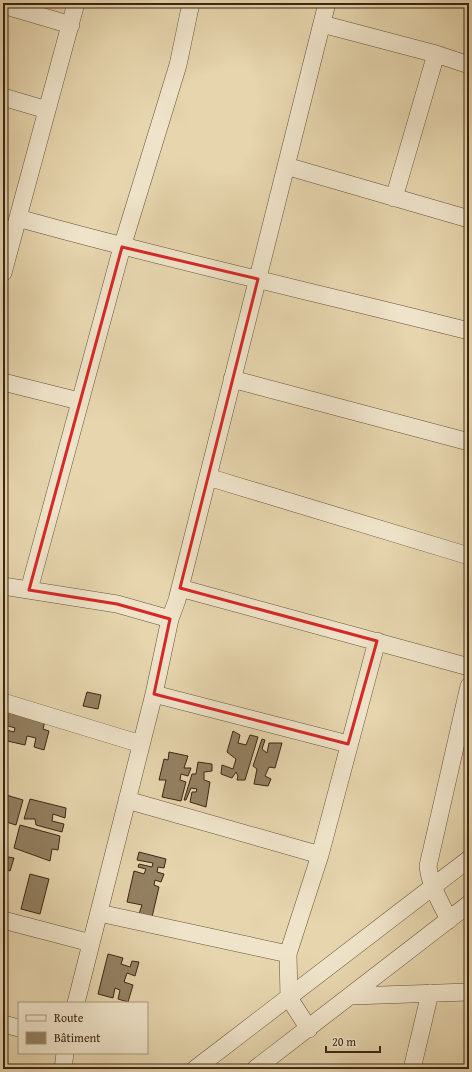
<svg xmlns="http://www.w3.org/2000/svg" width="472" height="1072" font-family="'Gentium Book Plus',serif">
<rect width="100%" height="100%" fill="#e6d5ad"/>
<filter id="stains"><feTurbulence type="fractalNoise" baseFrequency=".005" numOctaves="4"/><feColorMatrix values="0 0 0 0 .2 0 0 0 0 .09 0 0 0 0 .02 0 0 0 .5 -.17"/></filter>
<radialGradient id="worn" r=".72"><stop offset=".6" stop-color="#630" stop-opacity="0"/><stop offset="1" stop-color="#630" stop-opacity=".3"/></radialGradient>
<path fill="#948163" stroke="#3b2512" d="M87,692L101,695L98,709L83,706Z
M8,712L45,721L43,729L49,731L44,750L34,747L36,738L27,736L25,745L3,740V729L14,732L15,728L5,725Z
M233,731L240,735L238,743L246,745L250,735L258,737L245,780H237L238,776L236,772L232,778L221,774L222,765L233,769L236,759L227,752Z
M262,739L265,740L262,749L267,753L269,743H282L275,768L269,767L265,776L271,779L268,786L254,784L257,769L253,766Z
M169,752L188,756L184,768H191L188,776L181,774L180,780L186,782L181,801L162,797L166,780H159L164,759L168,760Z
M198,762L212,764V771L204,772V780L210,782L206,807L190,802L192,792H196L197,789L191,788L186,800H184L192,774H196Z
M3,794L23,800L16,825L3,821Z
M30,799L66,808L65,818L53,814L52,821L64,824L62,832L36,825L35,819H24Z
M20,825L60,836L58,850L52,849L50,861L14,848Z
M139,852L166,859L164,868L158,867L157,872L164,874L161,882L155,880L154,885L159,887L152,917L139,914L142,905L127,902L134,871L144,874L146,869L138,867L139,864L152,867L153,863L137,860Z
M3,856L14,858L10,871L3,868Z
M30,874L49,879L40,914L21,909Z
M108,954L123,958L121,964L130,967L132,961L139,962L135,976L127,973L124,982L133,985L128,1002L118,999L120,990L115,988L113,998L98,994Z"/>
<g fill="none" stroke-linecap="round" stroke-linejoin="round">
<defs>
<path id="minor" d="M3,5L71,25
M322,24L436,54L469,65
M3,97L47,110
M286,166L469,219
M394,198L436,54
M18,218C167,260 319,293 469,331
M3,273L76,3
M232,379L469,442
M3,382L79,401
M208,477L469,556
M3,586L117,604L170,619
M180,588L469,667
M29,590L122,247L178,65L191,3
M154,694L348,744
M3,702L141,744
M127,800L320,855
M99,913L288,954
M3,920L91,943
M449,920C441,903 430,886 428,866L469,686
M352,996L469,992
M76,1003L154,694L170,619L177,600L327,3
M3,1024L19,1028
M309,1029L289,998L288,954L320,855L377,641
M63,1069L65,1053
M195,1069L469,859
M255,1069L469,904
M412,1069L430,993"/>
</defs>
<use href="#minor" stroke="#665139" stroke-width="18"/>
<use href="#minor" stroke="#efe4ca" stroke-width="17"/>
</g>
<path fill="none" stroke="#d62828" stroke-width="3" stroke-linejoin="round" d="M122,247L258,279L180,588L377,641L348,744L154,694L170,619L117,604L29,590Z"/>
<rect width="472" height="1072" fill="none" stroke="#e6d5ad" stroke-width="16"/>
<rect x="4" y="4" width="464" height="1064" fill="none" stroke="#3b2512" stroke-width="2"/>
<rect x="8" y="8" width="456" height="1056" fill="none" stroke="#3b2512"/>
<rect x="18" y="1002" width="130" height="52" fill="#efe4ca" stroke="#a79880"/>
<rect x="26" y="1015" width="20" height="6" fill="#efe4ca" stroke="#a79880"/>
<text x="54" y="1022" font-size="12" fill="#3b2512">Route</text>
<rect x="26" y="1032" width="20" height="12" fill="#948163" stroke="#a79880"/>
<text x="54" y="1042" font-size="12" fill="#3b2512">Bâtiment</text>
<path d="M326 1046v6h54v-6" fill="none" stroke="#3b2512" stroke-width="2"/>
<text x="332" y="1046" font-size="12" fill="#3b2512" stroke="#efe4ca" stroke-width="3" paint-order="stroke">20 m</text>
<rect width="100%" height="100%" filter="url(#stains)"/>
<rect width="100%" height="100%" fill="url(#worn)"/>
</svg>
